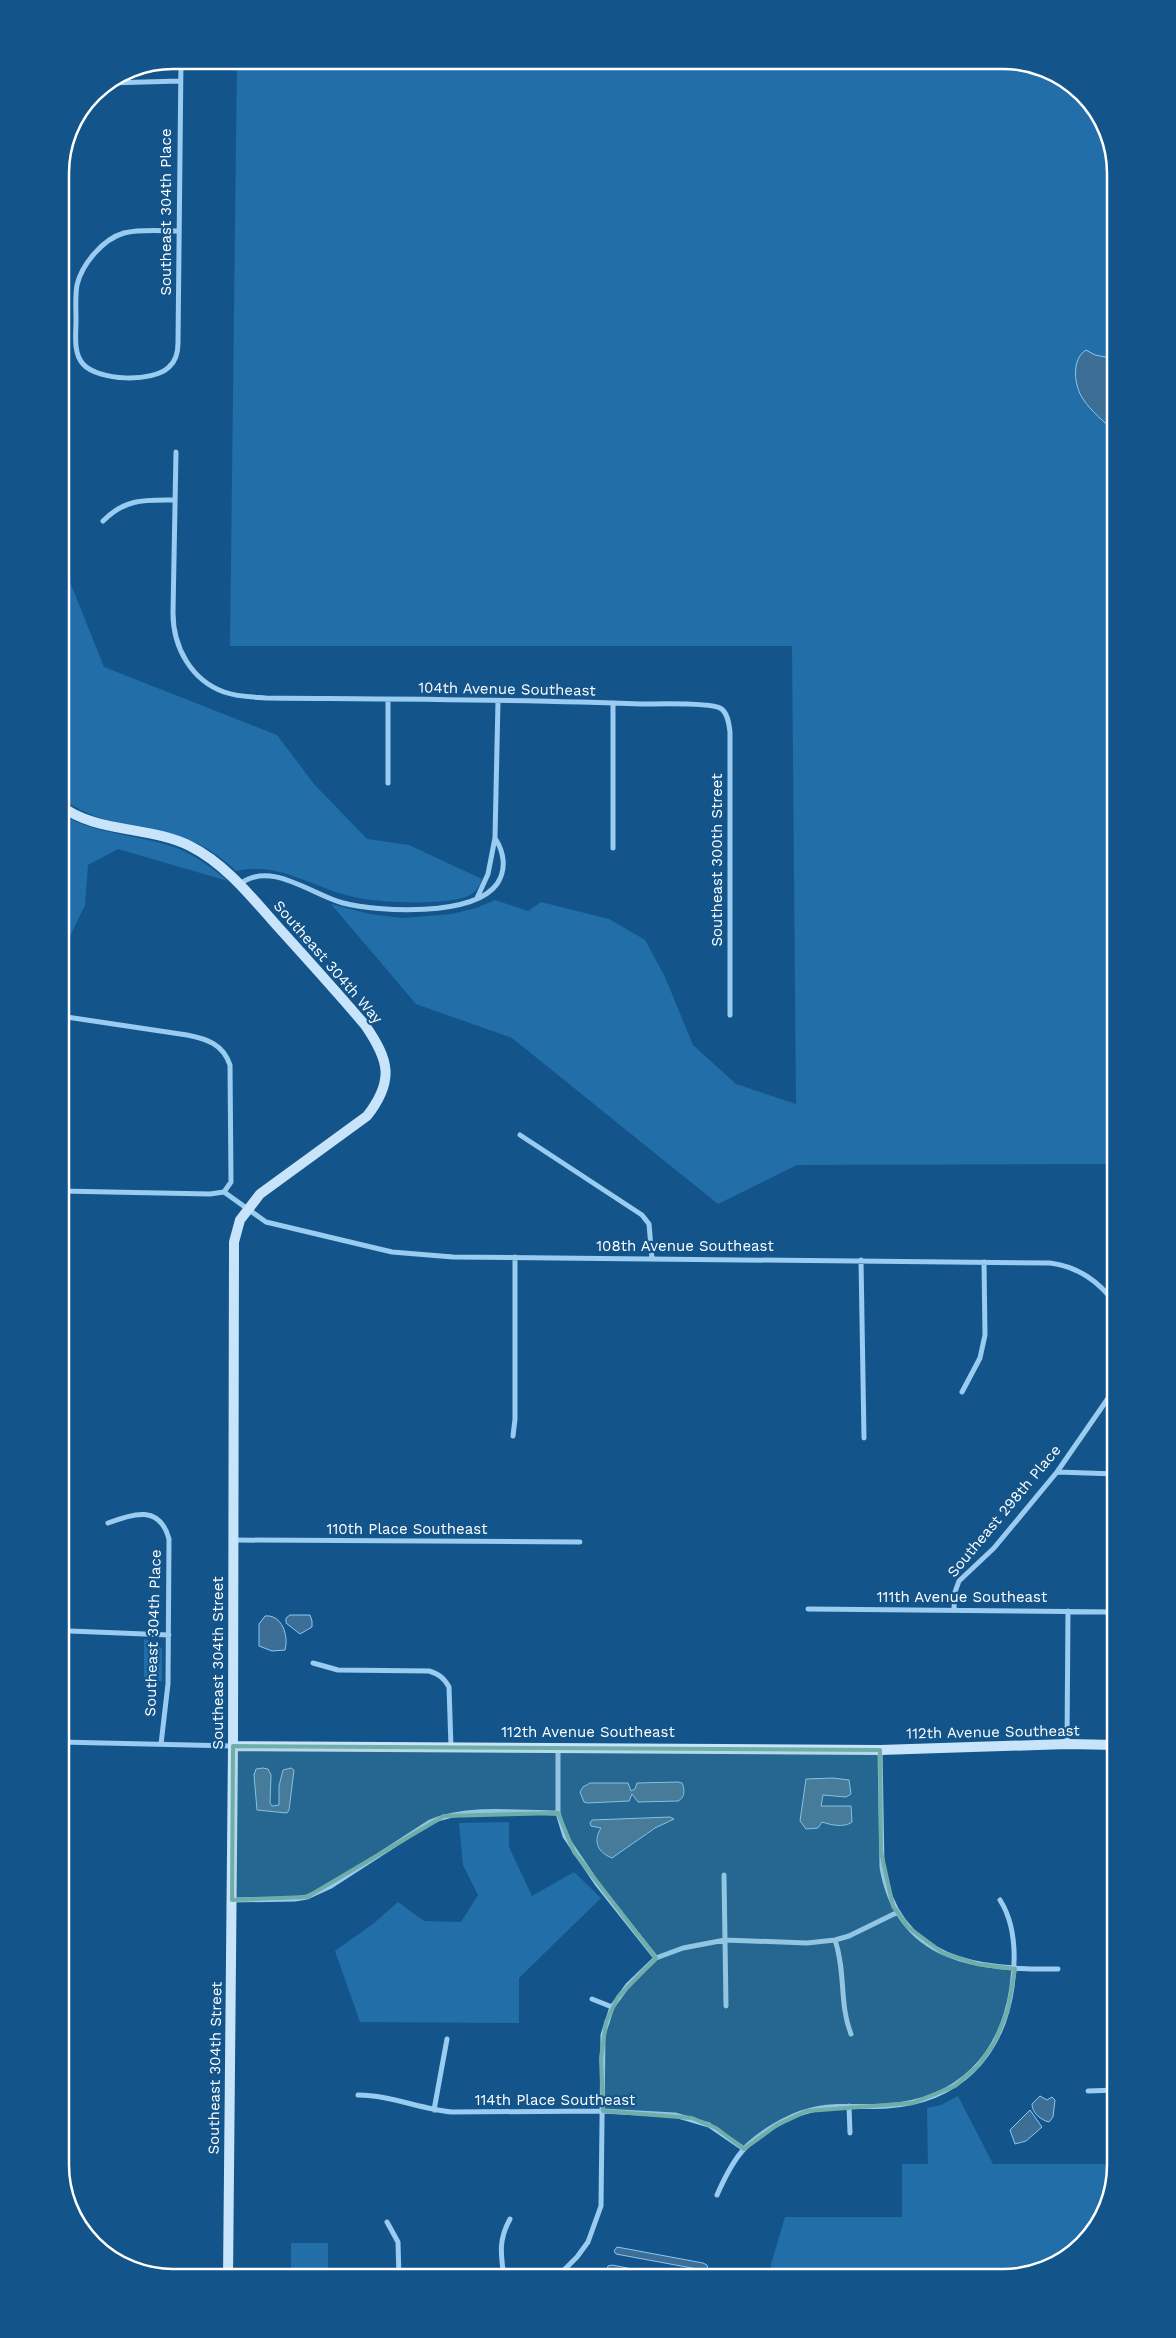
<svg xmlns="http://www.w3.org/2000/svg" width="1176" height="2338" font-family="'Work Sans',sans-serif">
<rect width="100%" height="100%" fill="#13558a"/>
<path fill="#226ea8" d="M237,60H1011L1072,83L1108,130L1116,173V1164L797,1165L718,1204L512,1038L416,1004L331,904L370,914L403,918L452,914L476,908L495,900L528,911L541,902L609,919L645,940L665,977L693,1045L736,1084L796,1104L792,646H230Z
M60,557L104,667L277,735L314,784L367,839L409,845L482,879C480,886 475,893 468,896C445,906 375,903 350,896C312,887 277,861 236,871C221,857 205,845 184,838C142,825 95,826 60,796Z
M60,813C91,833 130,834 164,844C189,850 208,865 228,881L118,849L88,865L85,905L60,957Z
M144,1639L155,1642L162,1649V1681H144Z
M509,1822V1847L532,1896L574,1872L601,1898L519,1978V2023L360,2022L335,1951L374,1923L398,1902L424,1921L461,1922L478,1895L463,1865L459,1823Z
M958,2096L993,2164H1116L1097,2228L1046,2270L1003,2278H770L771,2264L785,2217H902V2164H928L927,2108L941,2105Z
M291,2243H328V2278H291Z"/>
<path fill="#3d6e95" stroke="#8bc8f3" d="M1086,350L1095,355L1116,359V432C1105,423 1091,411 1083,399C1074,386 1071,359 1086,350Z
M290,1615H310L312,1621V1627L300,1634L286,1623V1618Z
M265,1616C282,1614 289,1636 285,1650L272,1651L259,1646V1624Z
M263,1768L268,1769L271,1775L270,1803L272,1806L279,1805V1786L283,1770L291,1768L294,1770L289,1810L287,1813L257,1810L254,1775L256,1769Z
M833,1778L849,1780L851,1794L846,1797L823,1795L821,1806H851L852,1822C844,1828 831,1825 822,1822L818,1828L806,1829L800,1821L806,1779Z
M678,1782L682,1783C685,1789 685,1798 678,1801L638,1802L632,1794L629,1801L587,1803L584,1802L580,1792L583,1787L590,1783H628L631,1791L635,1789L637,1783Z
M670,1817L674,1819L655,1828L612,1858C597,1852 593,1841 601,1828L591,1826L590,1823L592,1820Z
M1040,2096L1047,2100L1052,2097L1055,2100L1053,2117L1049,2122C1041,2120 1032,2113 1032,2104Z
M1030,2110L1042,2127L1026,2141L1015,2144L1010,2130Z
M617,2247L703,2263L707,2265L708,2271L616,2254L614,2251Z
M612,2265L678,2278H640L607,2270L608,2266Z"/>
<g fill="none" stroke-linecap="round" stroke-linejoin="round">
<path stroke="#9acbf0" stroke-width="5" d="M108,83L180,81
M178,231C160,231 142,229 124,233C103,239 82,264 77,285C75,296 76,309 76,320C76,334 73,353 83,364C98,381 153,383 169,367C176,361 178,352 178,343L181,60
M176,452L173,613C173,647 191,680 224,692C238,697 252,697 266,698C391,699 517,699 641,704C658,704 708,702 720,708C728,712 729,725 730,732V1015
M103,521C126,498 145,500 175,500
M388,783V700
M613,848V703
M240,884C271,860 312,895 343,903C379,912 473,917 497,884C507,869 504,852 495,838
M477,898L488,874L495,838L498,701
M60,1016L187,1035C207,1039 223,1044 230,1065L231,1182L224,1192
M520,1135L642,1215L649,1224L652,1259
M60,1191L210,1194L224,1192
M224,1192L266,1222L392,1252L453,1257L1050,1263C1079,1267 1098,1281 1116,1304
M861,1260L864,1438
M962,1392L980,1358L985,1335L984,1262
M513,1436L515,1419V1257
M1057,1472L1116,1474
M108,1523C134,1513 160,1505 169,1539L168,1684L161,1744
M233,1540L580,1542
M808,1609L1116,1612
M954,1609L955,1592L959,1581L994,1548L1057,1472L1111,1394L1116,1382
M70,1631L169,1635
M313,1663L338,1670L429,1671C439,1674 444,1678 449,1687L451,1747
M60,1742L233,1746
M1067,1744L1068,1611
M60,1748L62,1751L65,1943
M558,1748V1813L565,1836L598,1885L656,1958
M880,1750L882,1867C898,1962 979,1970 1058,1969
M724,1875L726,2006
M232,1900L295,1899L307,1897L331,1886L430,1822C468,1806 517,1813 558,1813
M835,1940C846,1972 839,2004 851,2034
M592,1999L612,2007
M1088,2091L1116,2090
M358,2095C390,2095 420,2109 452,2112L603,2111L675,2115L709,2125L744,2149
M849,2106L850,2133
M434,2110L447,2039
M717,2195C724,2179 732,2162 744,2149C758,2134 788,2116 808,2111C834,2103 861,2108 887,2106C958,2101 1002,2057 1012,1987C1016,1958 1016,1925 1000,1900
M387,2222L398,2242L399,2278
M504,2278C501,2254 498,2241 510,2219
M556,2278L577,2257L588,2242L601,2206L603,2035L612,2007L628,1985L656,1958L683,1948L725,1940L807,1943L835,1940L849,1936L898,1912"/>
<path stroke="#c8e4fb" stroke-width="10" d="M60,805C94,833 151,826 190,846C226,864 253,899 279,928C308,960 337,992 365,1025C389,1060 395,1080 367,1116L260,1194L240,1220L234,1242L233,1746L228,2278
M233,1746L880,1750L1067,1744L1116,1745"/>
</g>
<path fill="#6fada8" fill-opacity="0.2" stroke="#6fada8" stroke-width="4" stroke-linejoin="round" d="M233,1746L880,1750L881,1852L893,1906L908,1927L943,1953L977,1964L1015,1969L1008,2009L995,2042L979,2065L955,2086L913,2103L807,2111L777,2125L744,2149L716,2128L692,2118L603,2111L601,2058L606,2022L618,1997L656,1958L574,1852L558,1813L444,1816L307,1897L232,1900Z"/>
<g text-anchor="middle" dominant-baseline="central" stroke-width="4.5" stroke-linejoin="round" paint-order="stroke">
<g font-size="15" fill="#fff" stroke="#13558a">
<text transform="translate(166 212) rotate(-90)">Southeast 304th Place</text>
<text transform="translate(507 689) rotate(1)">104th Avenue Southeast</text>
<text transform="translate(717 860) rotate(-90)">Southeast 300th Street</text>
<text transform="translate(328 962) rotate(49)">Southeast 304th Way</text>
<text x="685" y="1246">108th Avenue Southeast</text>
<text transform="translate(1004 1511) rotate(-50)">Southeast 298th Place</text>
<text x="407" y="1529">110th Place Southeast</text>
<text x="962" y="1597">111th Avenue Southeast</text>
<text transform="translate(153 1633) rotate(-88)">Southeast 304th Place</text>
<text transform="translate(218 1663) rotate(-90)">Southeast 304th Street</text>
<text x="588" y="1732">112th Avenue Southeast</text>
<text transform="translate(993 1732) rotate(-1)">112th Avenue Southeast</text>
<text transform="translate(215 2068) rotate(-89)">Southeast 304th Street</text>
<text x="555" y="2100">114th Place Southeast</text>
</g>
</g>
<path d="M0 0H1176V2338H0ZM173 69H1003A104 104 0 0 1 1107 173V2165A104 104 0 0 1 1003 2269H173A104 104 0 0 1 69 2165V173A104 104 0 0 1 173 69Z" fill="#13558a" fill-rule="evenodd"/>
<path fill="none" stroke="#fff" stroke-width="2.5" d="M173 69H1003A104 104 0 0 1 1107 173V2165A104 104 0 0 1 1003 2269H173A104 104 0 0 1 69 2165V173A104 104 0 0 1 173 69Z"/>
</svg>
